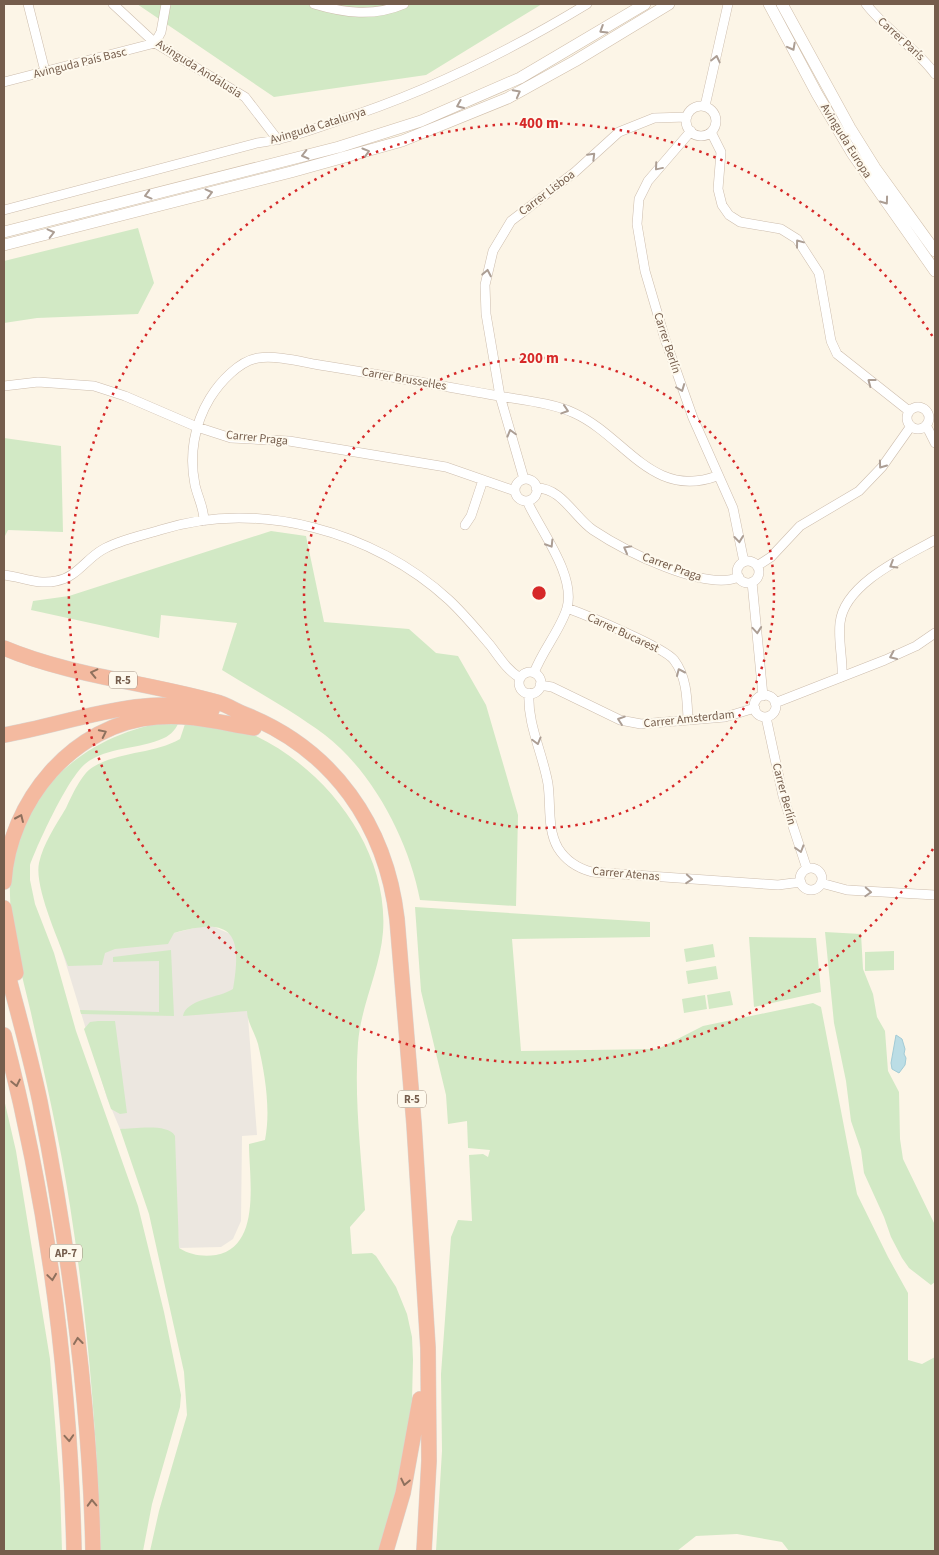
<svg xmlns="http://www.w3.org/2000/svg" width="939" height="1555" font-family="'Source Sans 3',sans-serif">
<rect width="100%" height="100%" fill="#fcf5e7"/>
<path fill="#ece7e0" d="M212,926L269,951L245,978L257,1135L242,1136L241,1221L233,1239L221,1247L179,1248L178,1229L131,1129H120L107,1098L59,941L174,933L198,927Z"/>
<path fill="#d2e9c5" d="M137,4H542L426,75L274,97Z
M138,228L154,283L138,314L37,318L4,323V261Z
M4,438L61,446L63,532L8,530L4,538Z
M271,531L306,536L324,622L409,629L436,653L458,656L486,705L518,815L516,906L420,900C409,841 373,772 325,735C293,711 256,691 222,670L237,623L161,615L159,638L31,610L33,601L69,596Z
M179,721C177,728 171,735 164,738C139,750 107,746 85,764C68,778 38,843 30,865V880L35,904L54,953L76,1031L138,1206L164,1312L181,1395L180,1407L152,1504L143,1551H101C97,1436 88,1320 70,1206C60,1141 45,1077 31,1013C19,962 3,909 13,856C30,778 102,727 179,721Z
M186,721C209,724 234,726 256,736C327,770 389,850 383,932C380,970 361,1005 358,1043C354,1098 361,1154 365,1210L350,1227L352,1254L372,1253L376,1256L396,1287L407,1314L412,1337L413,1360L412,1400L405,1466L381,1551H150L159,1511L187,1415L184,1372L149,1214L120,1129C134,1129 168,1123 175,1136L179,1248C190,1255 203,1257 216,1255C262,1247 249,1177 249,1144L265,1140C271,1110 265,1074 258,1044C255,1033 247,1022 247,1011L183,1016C186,999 219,998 233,989C243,931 231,917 174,933L168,944L115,949L105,953L102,965L68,966C59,941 34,887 39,863C43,844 56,825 66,808C72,796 81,774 93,767C120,751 154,754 180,739Z
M415,907L650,922V937L512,939L521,1051L658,1049L703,1026L813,1003L821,1007L857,1194L888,1257L908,1293V1360L922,1364L935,1357V1551H789L782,1542L737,1534L696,1536L677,1551H436L442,1451L441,1374L451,1237L458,1220L472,1221L469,1155L483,1154L488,1157L490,1150L468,1148L467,1121L448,1124L446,1095L421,991Z
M825,932L861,934L863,969L873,994L877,1017L885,1031L888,1071L899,1092L900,1139L903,1159L935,1225V1282L931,1285L909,1268L902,1258L891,1237L884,1217L864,1173L861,1150L851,1121L846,1081L834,1023Z
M749,937L816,938L821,992L754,1007Z
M713,944L715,957L686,962L684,949Z
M171,950L174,1016L81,1014L80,1010L159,1012V961L113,962V957Z
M894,951V970L865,971V952Z
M716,966L718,979L688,984L686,971Z
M730,991L733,1005L709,1009L707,995Z
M705,995L707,1009L684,1013L682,999Z
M98,1021H115L127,1113L120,1114L111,1109L84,1029L90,1022Z
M4,1099L16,1151L50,1359L60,1486L62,1551H4Z"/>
<path fill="#bbdde5" stroke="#a2cbd6" d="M896,1035L902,1039L905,1049L904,1054L906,1058L905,1065L899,1073L892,1069L891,1063Z"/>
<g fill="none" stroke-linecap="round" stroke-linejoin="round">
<defs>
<path id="minor" d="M28,4L45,71
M113,4L155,43L245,97L278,140
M314,4C344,13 374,17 404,4
M866,4C886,30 915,47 935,74
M4,82L155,43L161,32L166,4
M705,106L728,4
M686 121a15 15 0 1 1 30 0a15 15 0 1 1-30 0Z
M691,131L648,181L639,199L637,224L645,271L665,339L693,418L733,508L744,562
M711,132L721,152L718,189L722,205L729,215L740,222L781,229L797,239L819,273L831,341L837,354L909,411
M4,210L257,143C285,140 310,130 337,121C425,93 508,52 587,4
M4,386L38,382L94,386L125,396L197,427L231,438L289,441L446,467L515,491
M907 418a11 11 0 1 1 22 0a11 11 0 1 1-22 0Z
M926,425L935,443
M524,479L500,396L486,314L485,285L493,251L511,221L575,172L619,132L654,118L687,117
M515 490a11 11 0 1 1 22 0a11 11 0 1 1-22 0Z
M536,488C561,487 575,518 593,530C623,550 705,592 739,577
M527,501C540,530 576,575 567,608C561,629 542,651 534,673
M204,521C204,508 198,498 195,485C189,456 194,424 210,398C220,382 239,361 258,358C279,355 305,363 326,366C382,375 437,385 493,395C519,400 550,402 574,413C625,436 652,500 717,476
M465,525L471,516L483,480
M737 572a11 11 0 1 1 22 0a11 11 0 1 1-22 0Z
M757,566L771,557L800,526L859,491L882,467L911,426
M4,575C22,577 37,585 56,581C76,578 86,559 102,550C119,540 141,536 160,530C258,499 374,531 449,600C464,614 477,630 490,645C500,658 506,669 520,678
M752,582L763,696
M567,608C586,615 664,647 674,660C687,677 687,699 688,719
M519 683a11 11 0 1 1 22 0a11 11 0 1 1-22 0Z
M842,677C843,659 838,641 840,623C844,584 904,557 935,540
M540,685L552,687L620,720L641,724L725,717L755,708
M529,693C527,724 543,754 548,784C551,805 547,829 558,848C566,861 577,868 592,872L778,885L801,882
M754 706a11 11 0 1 1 22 0a11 11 0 1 1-22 0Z
M775,703L885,660L916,646L935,633
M766,717L783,796L807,869
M800 879a11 11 0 1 1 22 0a11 11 0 1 1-22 0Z
M821,883L847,890L935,895"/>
<path id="secondary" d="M769,4L817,94L852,153L935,271
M782,4L850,128L875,168L935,251
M4,232L339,147L421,121L520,78L645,4
M4,245L291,172L402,141L508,98L575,61L669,4"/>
<path id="motorway" d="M4,648C70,676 151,683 220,703C229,706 236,711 244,714C333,749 386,825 397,919L414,1124L428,1348L429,1461L424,1551
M4,735C73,723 140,693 212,710
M4,882C9,802 73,723 157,717C190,714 222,723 254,728
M4,908L16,973
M4,959C16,1007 30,1054 40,1102C69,1250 90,1400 93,1551
M4,1035C48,1203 70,1378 74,1551
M386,1551L403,1493L420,1399"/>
</defs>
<use href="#minor" stroke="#cdbdad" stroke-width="10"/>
<use href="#secondary" stroke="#d0beaa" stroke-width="12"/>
<use href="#motorway" stroke="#dbd5d0" stroke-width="16"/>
<use href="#minor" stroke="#fff" stroke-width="9"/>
<use href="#secondary" stroke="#fff" stroke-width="11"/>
<use href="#motorway" stroke="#f4baa0" stroke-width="15"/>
</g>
<defs><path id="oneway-chevron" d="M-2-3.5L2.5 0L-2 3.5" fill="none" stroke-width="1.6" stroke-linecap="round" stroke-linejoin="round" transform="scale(1.25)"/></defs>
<g stroke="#ac9e94">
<use href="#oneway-chevron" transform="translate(603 30) rotate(148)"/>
<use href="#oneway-chevron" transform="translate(792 47) rotate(62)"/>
<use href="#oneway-chevron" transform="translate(716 59) rotate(-77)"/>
<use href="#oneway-chevron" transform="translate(517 93) rotate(-28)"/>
<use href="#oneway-chevron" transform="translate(460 105) rotate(157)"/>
<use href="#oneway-chevron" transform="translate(366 152) rotate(-16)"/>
<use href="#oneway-chevron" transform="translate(305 155) rotate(166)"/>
<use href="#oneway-chevron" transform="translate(592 156) rotate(-45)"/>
<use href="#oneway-chevron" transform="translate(658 167) rotate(130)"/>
<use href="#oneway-chevron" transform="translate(209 193) rotate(-14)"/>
<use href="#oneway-chevron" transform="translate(148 195) rotate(165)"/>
<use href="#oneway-chevron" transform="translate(885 201) rotate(54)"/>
<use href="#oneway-chevron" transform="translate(51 233) rotate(-14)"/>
<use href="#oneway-chevron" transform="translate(799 243) rotate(-127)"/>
<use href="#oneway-chevron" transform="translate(487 273) rotate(-79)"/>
<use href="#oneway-chevron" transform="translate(871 382) rotate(-143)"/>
<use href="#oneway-chevron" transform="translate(681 388) rotate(69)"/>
<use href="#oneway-chevron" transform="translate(565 410) rotate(18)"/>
<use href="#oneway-chevron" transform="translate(511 433) rotate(-106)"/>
<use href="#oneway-chevron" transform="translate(882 465) rotate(126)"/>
<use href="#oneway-chevron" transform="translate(739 539) rotate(84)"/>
<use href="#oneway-chevron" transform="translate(550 544) rotate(58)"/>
<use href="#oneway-chevron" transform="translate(627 549) rotate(-151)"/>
<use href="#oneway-chevron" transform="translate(893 565) rotate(149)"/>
<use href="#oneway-chevron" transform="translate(757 630) rotate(85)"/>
<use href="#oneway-chevron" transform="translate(893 656) rotate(156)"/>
<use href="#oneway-chevron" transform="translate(680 672) rotate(-114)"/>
<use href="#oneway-chevron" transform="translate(621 720) rotate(-161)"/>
<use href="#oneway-chevron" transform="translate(537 741) rotate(75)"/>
<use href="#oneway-chevron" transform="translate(800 849) rotate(73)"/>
<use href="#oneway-chevron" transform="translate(689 879) rotate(4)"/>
<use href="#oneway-chevron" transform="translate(868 892) rotate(3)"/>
</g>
<g stroke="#8e705d">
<use href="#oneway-chevron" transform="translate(94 673) rotate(-167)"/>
<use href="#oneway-chevron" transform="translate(103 733) rotate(-26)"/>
<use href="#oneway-chevron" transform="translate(20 818) rotate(-66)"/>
<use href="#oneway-chevron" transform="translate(16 1083) rotate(78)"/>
<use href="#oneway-chevron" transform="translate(52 1277) rotate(82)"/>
<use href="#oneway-chevron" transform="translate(78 1341) rotate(-97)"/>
<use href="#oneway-chevron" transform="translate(69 1438) rotate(86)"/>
<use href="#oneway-chevron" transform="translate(405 1482) rotate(102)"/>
<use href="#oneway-chevron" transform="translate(92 1503) rotate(-92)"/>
</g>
<g fill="none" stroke="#d62828" stroke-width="2.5" stroke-dasharray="2.5 5">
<circle cx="539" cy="593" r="235"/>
<path d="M933 849A470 470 0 1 1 933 337"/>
</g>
<g text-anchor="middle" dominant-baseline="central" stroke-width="4" stroke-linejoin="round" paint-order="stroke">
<g fill="#fef9ed" stroke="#9e8c7c" stroke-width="1">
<rect x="109" y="671.5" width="28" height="17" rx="4"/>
<rect x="398" y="1090.5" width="28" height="17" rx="4"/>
<rect x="50" y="1244.5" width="32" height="17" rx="4"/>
</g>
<g font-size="11" font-weight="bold" fill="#755d4c">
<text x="123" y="680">R-5</text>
<text x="412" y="1099">R-5</text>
<text x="66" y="1253">AP-7</text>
</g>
<g font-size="12" fill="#755d4c" stroke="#fef9ed">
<text transform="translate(901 39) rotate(42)">Carrer París</text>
<text transform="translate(80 63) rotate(-14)">Avinguda País Basc</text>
<text transform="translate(199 69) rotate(32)">Avinguda Andalusia</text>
<text transform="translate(318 126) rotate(-17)">Avinguda Catalunya</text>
<text transform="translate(846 141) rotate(58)">Avinguda Europa</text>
<text transform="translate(547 193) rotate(-37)">Carrer Lisboa</text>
<text transform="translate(667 343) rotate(72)">Carrer Berlín</text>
<text transform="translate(404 379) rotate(10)">Carrer Brussel·les</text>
<text transform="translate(257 438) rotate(6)">Carrer Praga</text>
<text transform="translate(672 567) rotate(20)">Carrer Praga</text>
<text transform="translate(623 633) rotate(25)">Carrer Bucarest</text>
<text transform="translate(689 719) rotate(-6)">Carrer Amsterdam</text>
<text transform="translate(784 794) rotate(75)">Carrer Berlín</text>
<text transform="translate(626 874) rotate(5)">Carrer Atenas</text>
</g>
</g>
<circle cx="539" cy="593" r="8" fill="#d62828" stroke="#fef9ed" stroke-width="2.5"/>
<g font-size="15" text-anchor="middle" font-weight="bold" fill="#d62828" stroke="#fef9ed" stroke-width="4" stroke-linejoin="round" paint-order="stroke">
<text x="539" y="128">400 m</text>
<text x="539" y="363">200 m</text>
</g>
<rect width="939" height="1555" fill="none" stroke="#755d4c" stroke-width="10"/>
</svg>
